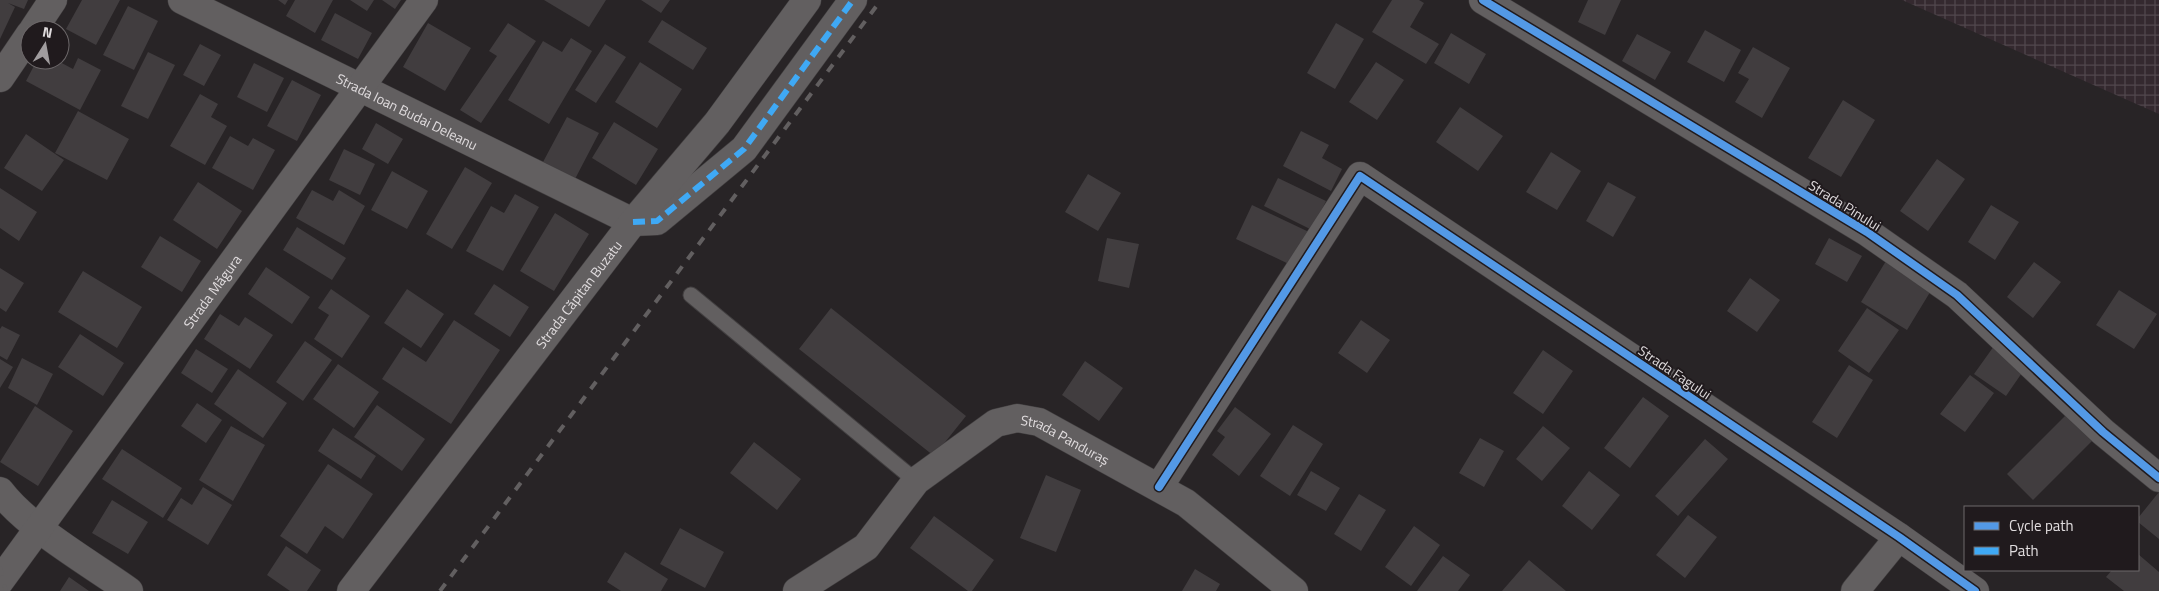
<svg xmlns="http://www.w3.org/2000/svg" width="2159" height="591" font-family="'Titillium Web',sans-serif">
<defs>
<pattern id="industrial-grid" width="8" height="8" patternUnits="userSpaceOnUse" patternTransform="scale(1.25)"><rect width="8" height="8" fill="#34292f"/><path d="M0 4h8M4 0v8" fill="none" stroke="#51474d"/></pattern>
</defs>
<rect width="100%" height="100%" fill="#282426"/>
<path fill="url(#industrial-grid)" d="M1902,0H2159V114Z"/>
<path fill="#413d3f" d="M0,0H28L24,9L8,3L15,7L0,39Z
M82,0H120L96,45L66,29Z
M278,0H288L285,5Z
M295,0H333L315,33L286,16Z
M350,0H374L367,11Z
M382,0H401L395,9Z
M544,0H606L589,27Z
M641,0H670L661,13Z
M1392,0H1419L1424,3L1410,27L1439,44L1426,64L1372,32Z
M1588,0H1621L1605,35L1578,22Z
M128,6L158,21L134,70L103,55Z
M335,13L372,33L358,59L321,40Z
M662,20L707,48L693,70L648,42Z
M428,23L471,48L445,91L403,67Z
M508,23L536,41L481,123L460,110L497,56L489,51Z
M1336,23L1364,39L1335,89L1307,73Z
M1705,30L1741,50L1724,82L1687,62Z
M1451,33L1486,54L1469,84L1434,63Z
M1637,34L1671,52L1655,80L1622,61Z
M571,38L592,51L549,124L508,100L543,41L562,52Z
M200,44L221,55L204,86L183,75Z
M605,44L626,57L596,103L575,90Z
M1753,47L1790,68L1762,118L1735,102L1749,79L1738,73Z
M148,52L175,65L148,119L121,106Z
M78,58L101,70L80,110L26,81L37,60H56L73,69Z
M640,62L682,89L657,128L615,102Z
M1376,62L1404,80L1377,120L1349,102Z
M254,63L284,78L267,112L237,97Z
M292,80L321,95L297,141L267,126Z
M200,94L218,104L211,117L227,126L205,165L170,146Z
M1843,100L1875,120L1841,177L1808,158Z
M1460,107L1503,136L1478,171L1436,142Z
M78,111L129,139L107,180L55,153Z
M567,117L599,133L575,179L543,162Z
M614,122L658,149L636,185L592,158Z
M376,123L403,139L388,164L362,149Z
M1301,131L1329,145L1322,158L1342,169L1331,191L1283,166Z
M26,134L64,160L42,191L4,168Z
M230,136L248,146L253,138L275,150L253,190L212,168Z
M344,149L375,164L360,195L329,180Z
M1551,152L1581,171L1557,210L1526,192Z
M1937,159L1965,179L1928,231L1900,211Z
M465,167L492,183L452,249L426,234Z
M392,171L428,191L407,229L371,210Z
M1088,174L1121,193L1098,231L1065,212Z
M1278,178L1326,201L1312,230L1264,206Z
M198,182L242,211L217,249L173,220Z
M1608,182L1636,197L1613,237L1586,221Z
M0,188L37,212L19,241L0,228Z
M312,190L333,201L339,190L365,206L344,245L296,218Z
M515,194L539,207L503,271L466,251L491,206L504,213Z
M1252,205L1309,232L1293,266L1236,239Z
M1991,205L2019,222L1995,260L1968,242Z
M555,213L589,234L554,291L520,271Z
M297,227L346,258L332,280L283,250Z
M160,236L201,261L182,292L141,267Z
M1107,238L1139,244L1129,288L1098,281Z
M1829,238L1862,256L1847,282L1815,264Z
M1886,261L1932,289L1907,330L1861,302Z
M2034,262L2061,282L2033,318L2007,297Z
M266,267L310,297L292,324L248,294Z
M0,268L24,283L6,312L0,308Z
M83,271L142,307L117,348L58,312Z
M1750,278L1780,300L1757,332L1727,311Z
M494,284L529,307L510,337L474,314Z
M331,289L370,316L342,358L314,339L329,315L318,308Z
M407,289L444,314L421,348L384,323Z
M2119,290L2157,314L2134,349L2096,325Z
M831,308L966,416L934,456L799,349Z
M1867,308L1899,330L1869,373L1838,351Z
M220,314L239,326L245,317L273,335L250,369L204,339Z
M454,320L500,350L451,424L382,379L403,347L426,362Z
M1361,320L1390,340L1367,373L1338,353Z
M2,326L20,335L7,360L0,356V329Z
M80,334L124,363L103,396L58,367Z
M305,341L332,360L303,401L276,382Z
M1994,346L2026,367L2006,396L1974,374Z
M196,349L228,369L212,393L181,373Z
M1543,350L1573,371L1543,414L1513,393Z
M22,358L53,374L37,405L8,388Z
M0,359L13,367L0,388Z
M1085,361L1123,388L1099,421L1062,395Z
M338,364L379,392L354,428L313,399Z
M1849,365L1873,380L1837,438L1812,422Z
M238,369L287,403L263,438L214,404Z
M1970,375L1994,393L1965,432L1940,414Z
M1643,397L1669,416L1630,468L1604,448Z
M197,403L222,420L206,443L181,426Z
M377,405L425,439L402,471L354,437Z
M35,406L73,431L38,486L0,462Z
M1235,407L1271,434L1239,476L1212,455L1225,437L1217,431Z
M2066,415L2092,441L2033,500L2007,474Z
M1293,425L1323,444L1290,496L1260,476Z
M231,426L265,445L233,501L199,480Z
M1543,426L1570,448L1542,481L1516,459Z
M333,428L376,456L361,479L318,451Z
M1480,438L1504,451L1484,487L1459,473Z
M1705,439L1728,459L1678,516L1655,496Z
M754,442L801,479L777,510L730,473Z
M122,449L182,488L163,518L102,479Z
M328,464L373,494L343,539L325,526L307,554L280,536Z
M1311,471L1340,488L1326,511L1297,495Z
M1589,471L1620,495L1592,530L1562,506Z
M1046,475L1081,490L1056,552L1020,538Z
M203,487L232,505L208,545L167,520L181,498L192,505Z
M2159,492V539L2138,522V518Z
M1359,494L1386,510L1361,551L1334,534Z
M112,500L148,522L128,554L92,533Z
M1688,515L1717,537L1685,578L1656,555Z
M934,516L994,560L972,591H968L910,548Z
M1414,526L1440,545L1411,586L1385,567Z
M680,528L724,552L705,588L660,564Z
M286,546L321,570L307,591H290L267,575Z
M625,552L668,579L661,591H621L607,582Z
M2138,554L2159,572V591H2124L2106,577L2112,570H2138Z
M1443,556L1470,575L1458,591H1417Z
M1529,560L1566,591H1502Z
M1195,569L1220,584L1216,591H1182Z
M69,577L89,591H60Z"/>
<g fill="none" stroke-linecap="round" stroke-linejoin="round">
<defs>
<path id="service" d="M691,295L916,481"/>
<g id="minor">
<path id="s1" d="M182,0L633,222L657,221L744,149L853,0"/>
<path d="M1483,0L1867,232L1957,295L2103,432L2159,478"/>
<path d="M33,30L53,0"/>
<path d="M0,78L30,34"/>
<path d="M1159,487L1360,176L1899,537L1975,591"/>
<path d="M0,491C28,528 90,563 129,591"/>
<path id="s2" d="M0,581L424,0"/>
<path id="s3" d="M351,591L633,222L717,123L807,0"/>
<path id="s4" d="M797,591L866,547L916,481L996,423L1017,418L1039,422L1186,503L1294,591"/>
<path d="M1855,591L1899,537"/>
</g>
</defs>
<use href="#service" stroke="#423f40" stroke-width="17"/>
<use href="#minor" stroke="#423f40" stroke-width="29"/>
<use href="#service" stroke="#625f60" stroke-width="15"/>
<use href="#minor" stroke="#625f60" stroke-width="28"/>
<path stroke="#625f60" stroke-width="4" stroke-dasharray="9 9" stroke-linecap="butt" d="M0,567L6,591
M440,591L881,0"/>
<path stroke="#3fa9f5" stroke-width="6" stroke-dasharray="12 6" stroke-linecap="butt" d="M633,222L657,221L744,149L853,0"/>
<defs>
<path id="cycleway" d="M1483,0L1867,232L1957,295L2103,432L2159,478
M1159,487L1360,176L1899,537L1975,591"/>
</defs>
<use href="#cycleway" stroke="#201a1d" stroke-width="11"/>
<use href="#cycleway" stroke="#5399e6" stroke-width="8"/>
</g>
<g text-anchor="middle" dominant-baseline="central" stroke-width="4" stroke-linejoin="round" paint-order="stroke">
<g font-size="14" fill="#e0dcde" stroke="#201a1d">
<text stroke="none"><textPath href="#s1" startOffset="251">Strada Ioan Budai Deleanu</textPath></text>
<text transform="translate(1845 205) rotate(32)">Strada Pinului</text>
<text stroke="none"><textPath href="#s2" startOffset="359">Strada Măgura</textPath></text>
<text stroke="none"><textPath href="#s3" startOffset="374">Strada Căpitan Buzatu</textPath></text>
<text transform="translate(1675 372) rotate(34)">Strada Fagului</text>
<text stroke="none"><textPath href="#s4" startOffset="338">Strada Panduraș</textPath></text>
</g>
</g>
<rect x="1964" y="506" width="175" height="65" fill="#201a1d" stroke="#6d686a"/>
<rect x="1974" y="522" width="25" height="8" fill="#5399e6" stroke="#6d686a"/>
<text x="2009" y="531" font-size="15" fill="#e0dcde">Cycle path</text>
<rect x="1974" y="547" width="25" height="8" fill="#3fa9f5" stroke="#6d686a"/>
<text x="2009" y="556" font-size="15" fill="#e0dcde">Path</text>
<g transform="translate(45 45) rotate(11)"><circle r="24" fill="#201a1d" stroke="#6d686a"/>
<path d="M0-4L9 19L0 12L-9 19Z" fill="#a09c9e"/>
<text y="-8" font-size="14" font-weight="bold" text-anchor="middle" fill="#e0dcde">N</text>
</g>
</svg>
